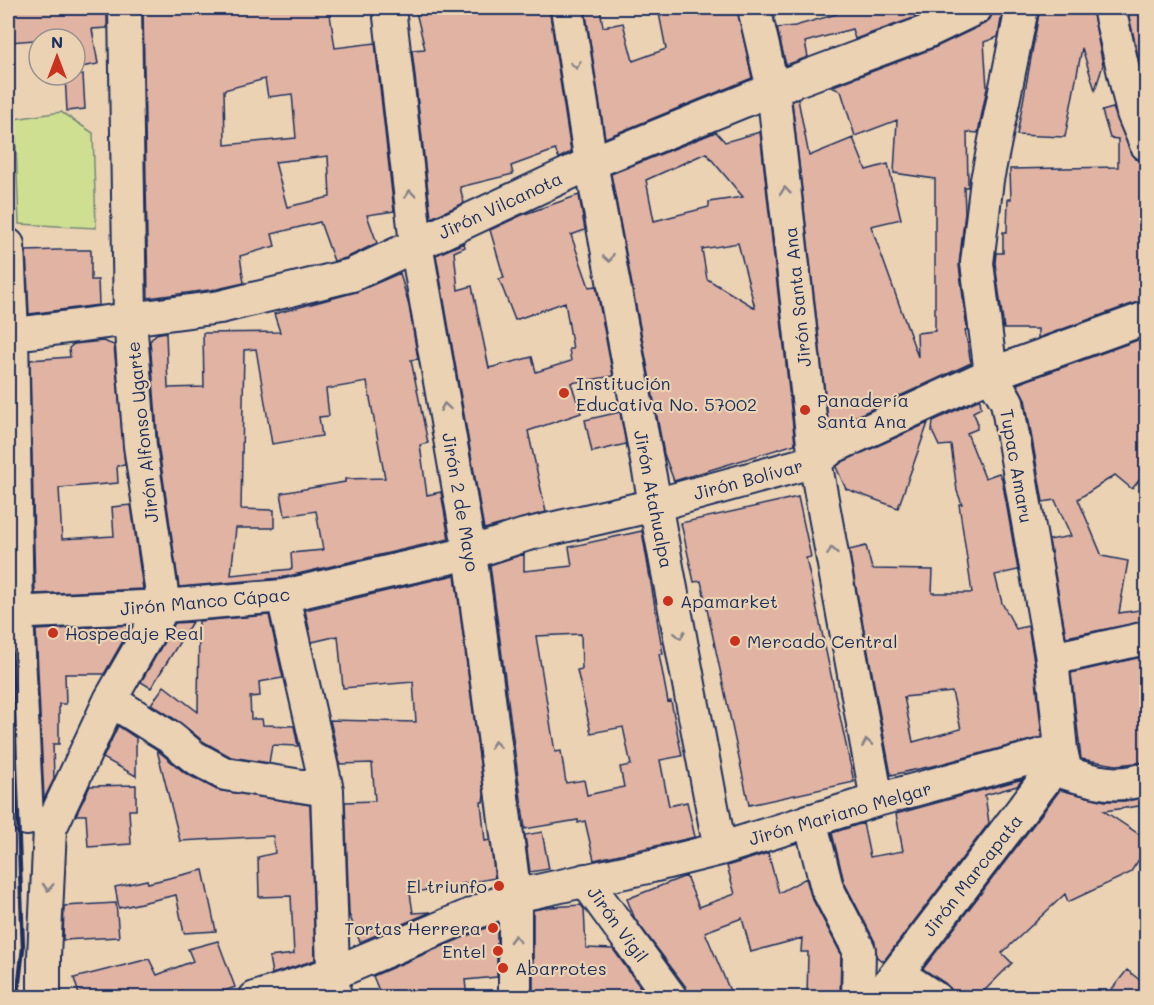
<svg xmlns="http://www.w3.org/2000/svg" width="1154" height="1005" font-family="Mali,sans-serif">
<rect width="100%" height="100%" fill="#ebd2b3"/>
<filter id="ink" filterUnits="userSpaceOnUse"><feTurbulence type="fractalNoise" baseFrequency=".0167" numOctaves="2"/><feDisplacementMap in="SourceGraphic" scale="12" xChannelSelector="R" yChannelSelector="G"/><feConvolveMatrix kernelMatrix="1 2 1 2 8 2 1 2 1" color-interpolation-filters="sRGB"/></filter>
<g filter="url(#ink)">
<path fill="#cfdf92" stroke="#758778" stroke-width="1.5" d="M61,112L93,133L96,228L19,224L15,119Z"/>
<path fill="#e1b3a2" stroke="#1b2f5e" stroke-width="1.5" fill-rule="evenodd" d="M8,8H107V28L92,29L98,64L75,68V37L9,42Z
M143,8H329L335,48L375,43L394,211L367,215L377,243L346,258L334,261L320,222L272,234L275,246L240,256L244,283L217,289L148,298ZM265,79L268,97L292,94L296,138L225,145L224,90ZM328,156L330,197L287,207L275,162Z
M415,8H549L571,152L559,158L555,150L511,166L513,174L460,187L464,203L431,218L412,50L425,49Z
M585,8H600L603,27L623,23L633,61L666,49L658,8H737L752,78L605,138Z
M837,8H912L916,17L855,39L852,29L805,42L808,57L786,65L777,28L795,26L837,14Z
M1003,8L998,37L984,42L987,88L978,133L967,132L968,184V187H964L965,212L959,265L967,330H965L971,363L829,429L792,101L798,99L809,156L853,138L866,170L888,164L901,219L871,226L918,357L917,333L935,331V179L894,173L897,120L855,136L841,91L831,87L934,48L984,24L990,19L993,11Z
M1040,8H1092L1103,65L1095,90L1082,48L1065,137L1017,135Z
M1127,8H1146V90Z
M65,75H83L85,109L67,111Z
M1113,108L1130,151L1136,159L1146,162V300L1140,301L1038,338V329H1004L995,263L996,253H1003V232H1007L1008,199H1011L1010,169L1118,167V139L1110,138L1102,111Z
M716,132L725,142L760,132L795,444L674,481L664,454L611,174ZM706,153L743,197L709,202V207L654,221L646,180ZM738,243L755,308L707,279L702,249Z
M579,195L585,230L571,235L589,287L596,286L613,376L571,383L581,413L528,431L546,512L484,529L436,255L464,243L465,247L454,252L458,290L472,286L489,368L532,357L536,372L571,361L569,349H573L565,302L515,320L499,279L504,278L490,230L522,215Z
M58,250H91V280H98L99,305L29,314L26,251Z
M400,273L409,306L418,359L411,360L428,443L420,445L427,495L441,492L449,539L280,578L179,587L158,444L150,341L156,334L166,332L168,388L204,387L203,333L280,332L274,314L356,292ZM256,349L272,444L322,436L319,417L329,416L326,389L367,382L385,478L345,479V482L281,493L285,516L316,511L323,550L291,553L292,569L231,575L236,528H274V510L241,509L244,350Z
M1146,337V472L1132,489L1115,475L1078,499L1102,556L1128,561L1119,613L1146,609V621L1066,637L1049,540L1071,536L1055,500L1043,502L1025,399L1017,384Z
M103,341L114,345L125,465L117,466L118,483L59,488L62,539L114,536L112,507L131,505L143,589L35,594L30,360L70,357L69,348L74,344Z
M980,399L981,408L973,412L977,421V429L967,433L985,478L999,473L1002,479L1018,570L995,575L1002,603L1016,629L1028,626L1034,661L1042,737L937,765L891,775L849,550L866,546L872,569L933,570L932,593H972L959,504H962L957,491L951,445L939,446L932,431L933,421ZM952,692L961,729L913,742L904,697Z
M620,412L626,444L592,452L585,420Z
M928,423L898,508L846,489L836,467L842,462Z
M798,497L811,557L806,558L854,782L749,805L701,581L694,582L681,523Z
M642,531L663,654H659L668,702L671,701L682,756L660,760L669,806L687,802L695,837L594,860L585,821L578,823V820L525,829L490,565L524,554V571L572,566L569,547ZM581,634L582,669L577,670L591,733L623,727L631,765L620,767L624,787L587,795L584,780L566,783L561,751L555,752L536,636Z
M455,575L484,794L483,802H481L485,841L490,840L495,878L410,893L413,913L431,912L360,942L349,914L345,802L375,801L372,763L340,764L330,720L416,722L413,682L343,688L338,636L312,642L305,610Z
M269,615L283,678L259,682L260,696L250,697L251,719H262L263,725L294,726L298,746L272,745L269,763L231,757L204,742L181,723L151,704L164,686L198,712L199,621Z
M192,622L151,688L141,682L175,623Z
M132,625L104,674H65L66,704H59V744H53L54,779L44,799L36,630Z
M1146,656V762L1116,765L1081,759L1071,673Z
M118,726L136,738V776L103,758Z
M157,750L185,773L217,790L310,805L315,960L272,974L269,957L294,954L291,896L259,897L258,857L275,853L273,836L180,841Z
M1023,779L1017,786L985,795L989,823L883,962L877,957L875,942L844,882L832,833L863,823L870,857L903,851L896,814Z
M136,785V810H129L131,844L88,847L86,815H76L90,786Z
M1060,790L1105,801H1126L1146,797V805L1104,811L1146,839V849L1130,873L1068,902L1065,894L1002,953L1012,963L977,998H953L951,989L945,983L923,969Z
M542,832L549,869L530,872L525,835Z
M768,853L779,893L806,878L811,896L841,954L840,998H807L808,952H801L802,938L751,952L742,918L705,932L733,998H689L686,987L635,919L627,899L686,876L699,907L735,894L727,866Z
M203,870L216,931L184,933L176,895L119,908L115,887L147,880L148,883Z
M116,903L119,937L63,940L64,906Z
M581,905L584,909L586,948L613,949L648,998H533V910L551,907Z
M497,923V977L465,980L467,998H382L373,976Z
M218,941L235,987L206,998H80L74,978L149,959L157,975L193,961L188,949Z
M1127,970L1146,985V998H1105Z"/>
<g fill="none" stroke-linecap="round" stroke-linejoin="round">
<defs>
<path id="minor" d="M389,8L416,244L470,553L515,896V998
M567,8L591,163L720,849
M754,8L773,89L815,461L877,800
M1022,8L987,180L977,263L991,374L1007,402L1052,659L1061,750L1066,773C1095,782 1117,788 1146,779
M1109,8L1133,113L1146,144
M8,245L12,333L17,613L27,819
M8,335L220,307L352,275L591,163L773,89L926,32L976,8
M283,596L327,790L334,998
M8,613L164,606L283,596L470,553L525,535L655,505L815,461L833,447L991,374L1146,318
M1052,659L1146,638
M110,700L171,738L194,757L225,774L327,790
M810,820L827,888L859,950L858,998
M585,880L671,998
M897,973L935,998
M44,998V956L50,829L110,700L164,606L140,446L130,319L125,8
M255,998L334,973L515,896L652,866L720,849L877,800L1061,750
M878,998L1047,777L1061,750"/>
</defs>
<use href="#minor" stroke="#1b2f5e" stroke-width="36"/>
<use href="#minor" stroke="#ebd2b3" stroke-width="32"/>
<path stroke="#1b2f5e" stroke-width="4.5" d="M8,557L23,948L17,998"/>
</g>
<defs><path id="oneway-chevron" d="M-2-3.5L2.5 0L-2 3.5" fill="none" stroke-width="1.6" stroke-linecap="round" stroke-linejoin="round" transform="scale(1.5)"/></defs>
<g stroke="#838088">
<use href="#oneway-chevron" transform="translate(576 65) rotate(81)"/>
<use href="#oneway-chevron" transform="translate(785 191) rotate(-96)"/>
<use href="#oneway-chevron" transform="translate(410 194) rotate(-96)"/>
<use href="#oneway-chevron" transform="translate(609 258) rotate(79)"/>
<use href="#oneway-chevron" transform="translate(445 407) rotate(-100)"/>
<use href="#oneway-chevron" transform="translate(832 551) rotate(-100)"/>
<use href="#oneway-chevron" transform="translate(680 635) rotate(79)"/>
<use href="#oneway-chevron" transform="translate(867 743) rotate(-100)"/>
<use href="#oneway-chevron" transform="translate(495 745) rotate(-97)"/>
<use href="#oneway-chevron" transform="translate(48 887) rotate(93)"/>
<use href="#oneway-chevron" transform="translate(515 939) rotate(-90)"/>
</g>
</g>
<g fill="#c8321e" stroke="#ebd2b3" stroke-width="2">
<circle cx="564" cy="393" r="6"/>
<circle cx="805" cy="410" r="6"/>
<circle cx="668" cy="601" r="6"/>
<circle cx="53" cy="633" r="6"/>
<circle cx="735" cy="641" r="6"/>
<circle cx="499" cy="886" r="6"/>
<circle cx="493" cy="928" r="6"/>
<circle cx="498" cy="951" r="6"/>
<circle cx="503" cy="968" r="6"/>
</g>
<g text-anchor="middle" dominant-baseline="central" stroke-width="4.5" stroke-linejoin="round" paint-order="stroke">
<g font-size="18" fill="#1b2f5e" stroke="#ebd2b3">
<text transform="translate(500 205) rotate(-25)">Jirón Vilcanota</text>
<text transform="translate(797 297) rotate(-96)">Jirón Santa Ana</text>
<text transform="translate(142 432) rotate(-96)">Jirón Alfonso Ugarte</text>
<text transform="translate(1017 466) rotate(80)">Tupac Amaru</text>
<text transform="translate(748 479) rotate(-15)">Jirón Bolívar</text>
<text transform="translate(654 499) rotate(79)">Jirón Atahualpa</text>
<text transform="translate(461 502) rotate(80)">Jirón 2 de Mayo</text>
<text transform="translate(205 601) rotate(-5)">Jirón Manco Cápac</text>
<text transform="translate(840 813) rotate(-16)">Jirón Mariano Melgar</text>
<text transform="translate(972 875) rotate(-52)">Jirón Marcapata</text>
<text transform="translate(618 924) rotate(54)">Jirón Vigil</text>
</g>
<g font-size="18" fill="#1b2f5e" stroke="#ebd2b3" text-anchor="start">
<text x="576" y="383">Institución<tspan x="576" dy="21">Educativa No. 57002</tspan></text>
<text x="817" y="400">Panadería<tspan x="817" dy="21">Santa Ana</tspan></text>
<text x="680" y="601">Apamarket</text>
<text x="65" y="633">Hospedaje Real</text>
<text x="747" y="641">Mercado Central</text>
<text x="487" y="886" text-anchor="end">El triunfo</text>
<text x="481" y="928" text-anchor="end">Tortas Herrera</text>
<text x="486" y="951" text-anchor="end">Entel</text>
<text x="515" y="968">Abarrotes</text>
</g>
</g>
<rect width="1154" height="1005" fill="none" stroke="#ebd2b3" stroke-width="30"/>
<rect x="15" y="15" width="1124" height="975" fill="none" stroke="#1b2f5e" stroke-width="2" filter="url(#ink)"/>
<g transform="translate(57 57)"><circle r="28" fill="#ebd2b3" stroke="#989191" stroke-width="1.5"/>
<path d="M0-4.5L10 22L0 15L-10 22Z" fill="#c8321e"/>
<text y="-9" font-size="16" font-weight="bold" text-anchor="middle" fill="#1b2f5e">N</text>
</g>
</svg>
